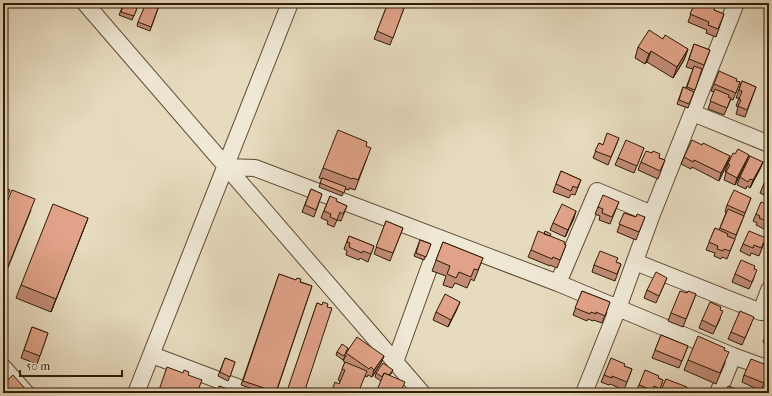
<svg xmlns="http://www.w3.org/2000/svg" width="772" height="396" font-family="'IM FELL French Canon',serif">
<rect width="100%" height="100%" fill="#e7dbbf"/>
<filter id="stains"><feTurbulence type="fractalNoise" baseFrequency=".005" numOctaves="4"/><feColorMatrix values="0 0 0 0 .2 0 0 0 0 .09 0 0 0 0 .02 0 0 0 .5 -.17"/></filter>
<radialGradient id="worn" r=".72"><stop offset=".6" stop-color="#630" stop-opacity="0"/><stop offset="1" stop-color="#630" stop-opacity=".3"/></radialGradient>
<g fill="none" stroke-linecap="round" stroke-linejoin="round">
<defs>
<path id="minor" d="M85,3L422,393
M693,113L769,144
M226,167L255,168L558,283L733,356L718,393
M635,262L761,312L769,290
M558,283L597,191L652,214
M152,355L253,393
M733,356L769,369
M395,362L440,238
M3,367L26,393
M136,393L290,3
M584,393L618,308L652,214L736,3"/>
</defs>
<use href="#minor" stroke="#5d4a34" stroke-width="18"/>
<use href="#minor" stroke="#efe8d5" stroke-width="16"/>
</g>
<path fill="#c18b75" stroke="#2f1a06" d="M124,3H139L132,20L119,15Z
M160,3L150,31L137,26L138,22Z
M388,3L404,8L390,45L374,39Z
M695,3L724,14L716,37L706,33L707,30L688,22Z
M663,39L688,49L684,60L673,78L647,62L645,64L635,58L638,47Z
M694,44L710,50L688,108L677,104L683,87L686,88L693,69L686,67Z
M736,81L740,82L733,100L731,99L724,115L708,109L714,92L711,91L714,84Z
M742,81L756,87L745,117L736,114L738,107L736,106L739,98H736Z
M619,138L608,165L593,158L599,143L603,145Z
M702,145L730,156L727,164L719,181L692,167L691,169L681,164L684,157Z
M366,146L367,158L355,190L349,188V190L345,189L342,196L319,187L322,179L319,178L323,168Z
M644,148L634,173L615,165L618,158Z
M735,154L749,155L746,162L735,185L724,180L726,172H725L728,164Z
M659,158L665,160L658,179L638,170L641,162Z
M763,162L760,169L750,188L747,186L746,189L737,185L740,177Z
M561,171L581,180L575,195L571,194L569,198L553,192Z
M769,174V197L760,193L763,186Z
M311,189L322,194L314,217L302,212Z
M330,196L336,201L347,206L341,221L337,220L334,227L327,224L328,221L321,218Z
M751,198L727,259L722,257L721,259L714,256L715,253L706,250L715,228L719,230L726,213L725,212L727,205Z
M619,202L610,224L599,220L600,216L595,214L598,207Z
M769,205V228L765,227L764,229L756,225L757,223L753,221L756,214Z
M31,210L3,280V212Z
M624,213L636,217H645L636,240L617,232Z
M574,218L565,237L550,230L553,223Z
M386,221L403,228L390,261L374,254Z
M83,231L51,312L16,298L21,285Z
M349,236L374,246L368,262L360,258L359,260L346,255L347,251L344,249Z
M550,236L566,245L557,268L550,265V266L528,257L531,250Z
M766,238L759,256L751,253L750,256L740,251L743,244Z
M420,240L431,244L424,260L414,256Z
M443,242L483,258L474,281L471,279L467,288L455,283L452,288L443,285L446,276L432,271Z
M616,262L621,264L615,281L592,272L594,265Z
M754,269V278L749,289L732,282L735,274Z
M279,274L312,286L276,393H265L241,385Z
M667,278L656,303L644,298L647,290Z
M582,291L610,302L602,323L593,320V321L588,319L587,321L573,315Z
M687,293L696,294L683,327L668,321L671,313Z
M317,303L322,305L304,393H287Z
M457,309L448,327L433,320L436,312Z
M720,310V319L713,334L699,328L702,320Z
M751,324L742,345L728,339L731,332Z
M32,327L48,333L37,364L21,358Z
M769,327V345L763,342Z
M661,335L688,346L679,368L652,358Z
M348,348L347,352L384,356L381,363L372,377L368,375L367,377L365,376L339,384L340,381L338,380L345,362L343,361L346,355L343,360L336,355L337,352Z
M724,350L725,363L716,384L684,370L688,360Z
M225,358L235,362L228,381L218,376Z
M624,366L632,369L624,390L610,384L609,385L601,382L604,375Z
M393,370L391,374L381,381L375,377L376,373Z
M769,371L761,391L742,382L744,375Z
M658,378L663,380L658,393H638L636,392L639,385Z
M666,379L685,393H660Z"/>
<path fill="#9d715f" stroke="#2f1a06" d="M688,49L684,60L673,78L677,67Z
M651,51L647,62L645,64L649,54Z
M749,155L746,162L735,185L737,178Z
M730,156L727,164L719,181L721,173Z
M763,162L760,169L750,188L753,180Z
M576,211L574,218L565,237L568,230Z
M88,218L83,231L51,312L56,299Z
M460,302L457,309L448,327L451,320Z
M384,356L381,363L372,377L374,370Z"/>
<path fill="#e0a288" stroke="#2f1a06" d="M124,3H139L134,16L121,12Z
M146,3H160L151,27L138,22Z
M388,3H391L404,8L393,38L377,31Z
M695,3H705L715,7L714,10L724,14L718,29L708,25L709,22L690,14Z
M649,30L663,39L665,35L688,49L677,67L651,51L649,54L638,47Z
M694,44L710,50L704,65L689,59Z
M694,66L702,69L695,90L687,87Z
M719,71L737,79L736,81L740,82L736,93L714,84Z
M742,81L756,87L747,110L738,106L741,100L739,99L742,91L739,90Z
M683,87L694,92L689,104L679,100Z
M715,89L729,95L728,97L731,98L727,108L710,101Z
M338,130L367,142L366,146L371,148L358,180L353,178L352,179L323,168Z
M607,133L619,138L611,157L595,151L599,143L603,145Z
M626,140L644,148L637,166L618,158Z
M692,140L702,145L703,143L730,156L721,173L694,160L693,162L684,157Z
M738,149L749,155L737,178L726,172L730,165L728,164L733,153L735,154Z
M646,151L652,153L653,151L660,154L659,158L665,160L660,171L641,162Z
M750,156L763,162L753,180L750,179L748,182L740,177Z
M561,171L581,180L577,188L573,186L571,191L556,184Z
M768,173L769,174V189L763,186Z
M322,178L346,187L344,193L320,183Z
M3,187L10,190L3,206Z
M311,189L322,194L316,210L305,205Z
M12,190L35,199L5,274L3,273V212Z
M734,190L751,198L745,213L727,205Z
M603,195L619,202L612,217L602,213L603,209L598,207Z
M330,196L337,199L336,201L347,206L343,214L340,212L337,220L330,217L331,214L324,211Z
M761,202L769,205V220L768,219L767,221L759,218L760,216L756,214Z
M53,204L88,218L56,299L21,285Z
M562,204L576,211L568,230L553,223Z
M728,209L744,216L736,235L720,228Z
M624,213L636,217L637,214L645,217L639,232L619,224Z
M386,221L403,228L393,253L376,247Z
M715,228L728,234L727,236L735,239L730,251L724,249L723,251L717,249L718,246L709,242Z
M538,231L565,242L564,244L566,245L560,260L553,257L552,259L531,250Z
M545,231L551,234L550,236L544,234Z
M749,231L766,238L761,248L754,245L753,248L743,244Z
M349,236L374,246L371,254L363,251L362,253L349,247L350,243L347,242Z
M420,240L431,244L426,257L416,253Z
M443,242L483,258L478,270L474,269L471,277L459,272L456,278L447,274L450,266L436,260Z
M600,251L618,258L616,262L621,264L617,274L594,265Z
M741,260L755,266L754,269L757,270L752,282L735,274Z
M656,272L667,278L659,296L647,290Z
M279,274L296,280L297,278L301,279L300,282L312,286L276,392L243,381Z
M582,291L610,302L605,316L596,312V314L591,312L590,314L575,308Z
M680,291L687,293L688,291L696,294L686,319L671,313Z
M445,294L460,302L451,320L436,312Z
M323,302L328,304L327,307L332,308L304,393H294L287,391L317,303L322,305Z
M710,302L721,307L720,310L723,311L716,327L702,320Z
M740,311L754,317L745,338L731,332Z
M32,327L48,333L40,356L24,350Z
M769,327V336L766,334Z
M661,335L688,346L682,361L655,350Z
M698,336L725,348L724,350L729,352L720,373L688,360Z
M357,337L384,356L374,370L371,367L369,369L346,353Z
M342,344L348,348L344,356L337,352Z
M225,358L235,362L230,377L220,372Z
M611,358L625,364L624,366L632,369L627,382L612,376V378L604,375Z
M751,359L769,366V370L764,383L744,375Z
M345,362L367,371L358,393H331L335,382L339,384L345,370L342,369Z
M383,363L393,370L389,375L384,373L382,377L376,373Z
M167,367L183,373L184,370L189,372L188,375L202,380L197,393H158Z
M645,370L659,376L658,378L663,380L660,389L654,386L652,390L639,385Z
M384,373L405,382L400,393H376Z
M13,375L29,393H3V384Z
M666,379L687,387L684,393H670L661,390Z
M219,386L231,390V388L236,390L237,388L242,390V393H216Z
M728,386L747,393H725Z"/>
<rect width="772" height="396" fill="none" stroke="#e7dbbf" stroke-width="16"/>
<rect x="4" y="4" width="764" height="388" fill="none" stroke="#2f1a06" stroke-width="2"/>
<rect x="8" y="8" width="756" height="380" fill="none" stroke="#2f1a06"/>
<path d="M20 370v6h102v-6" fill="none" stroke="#2f1a06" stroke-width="2"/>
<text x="26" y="370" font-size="12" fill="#2f1a06" stroke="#efe8d5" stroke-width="3" paint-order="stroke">50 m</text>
<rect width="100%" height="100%" filter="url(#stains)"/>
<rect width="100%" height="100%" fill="url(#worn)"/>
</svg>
